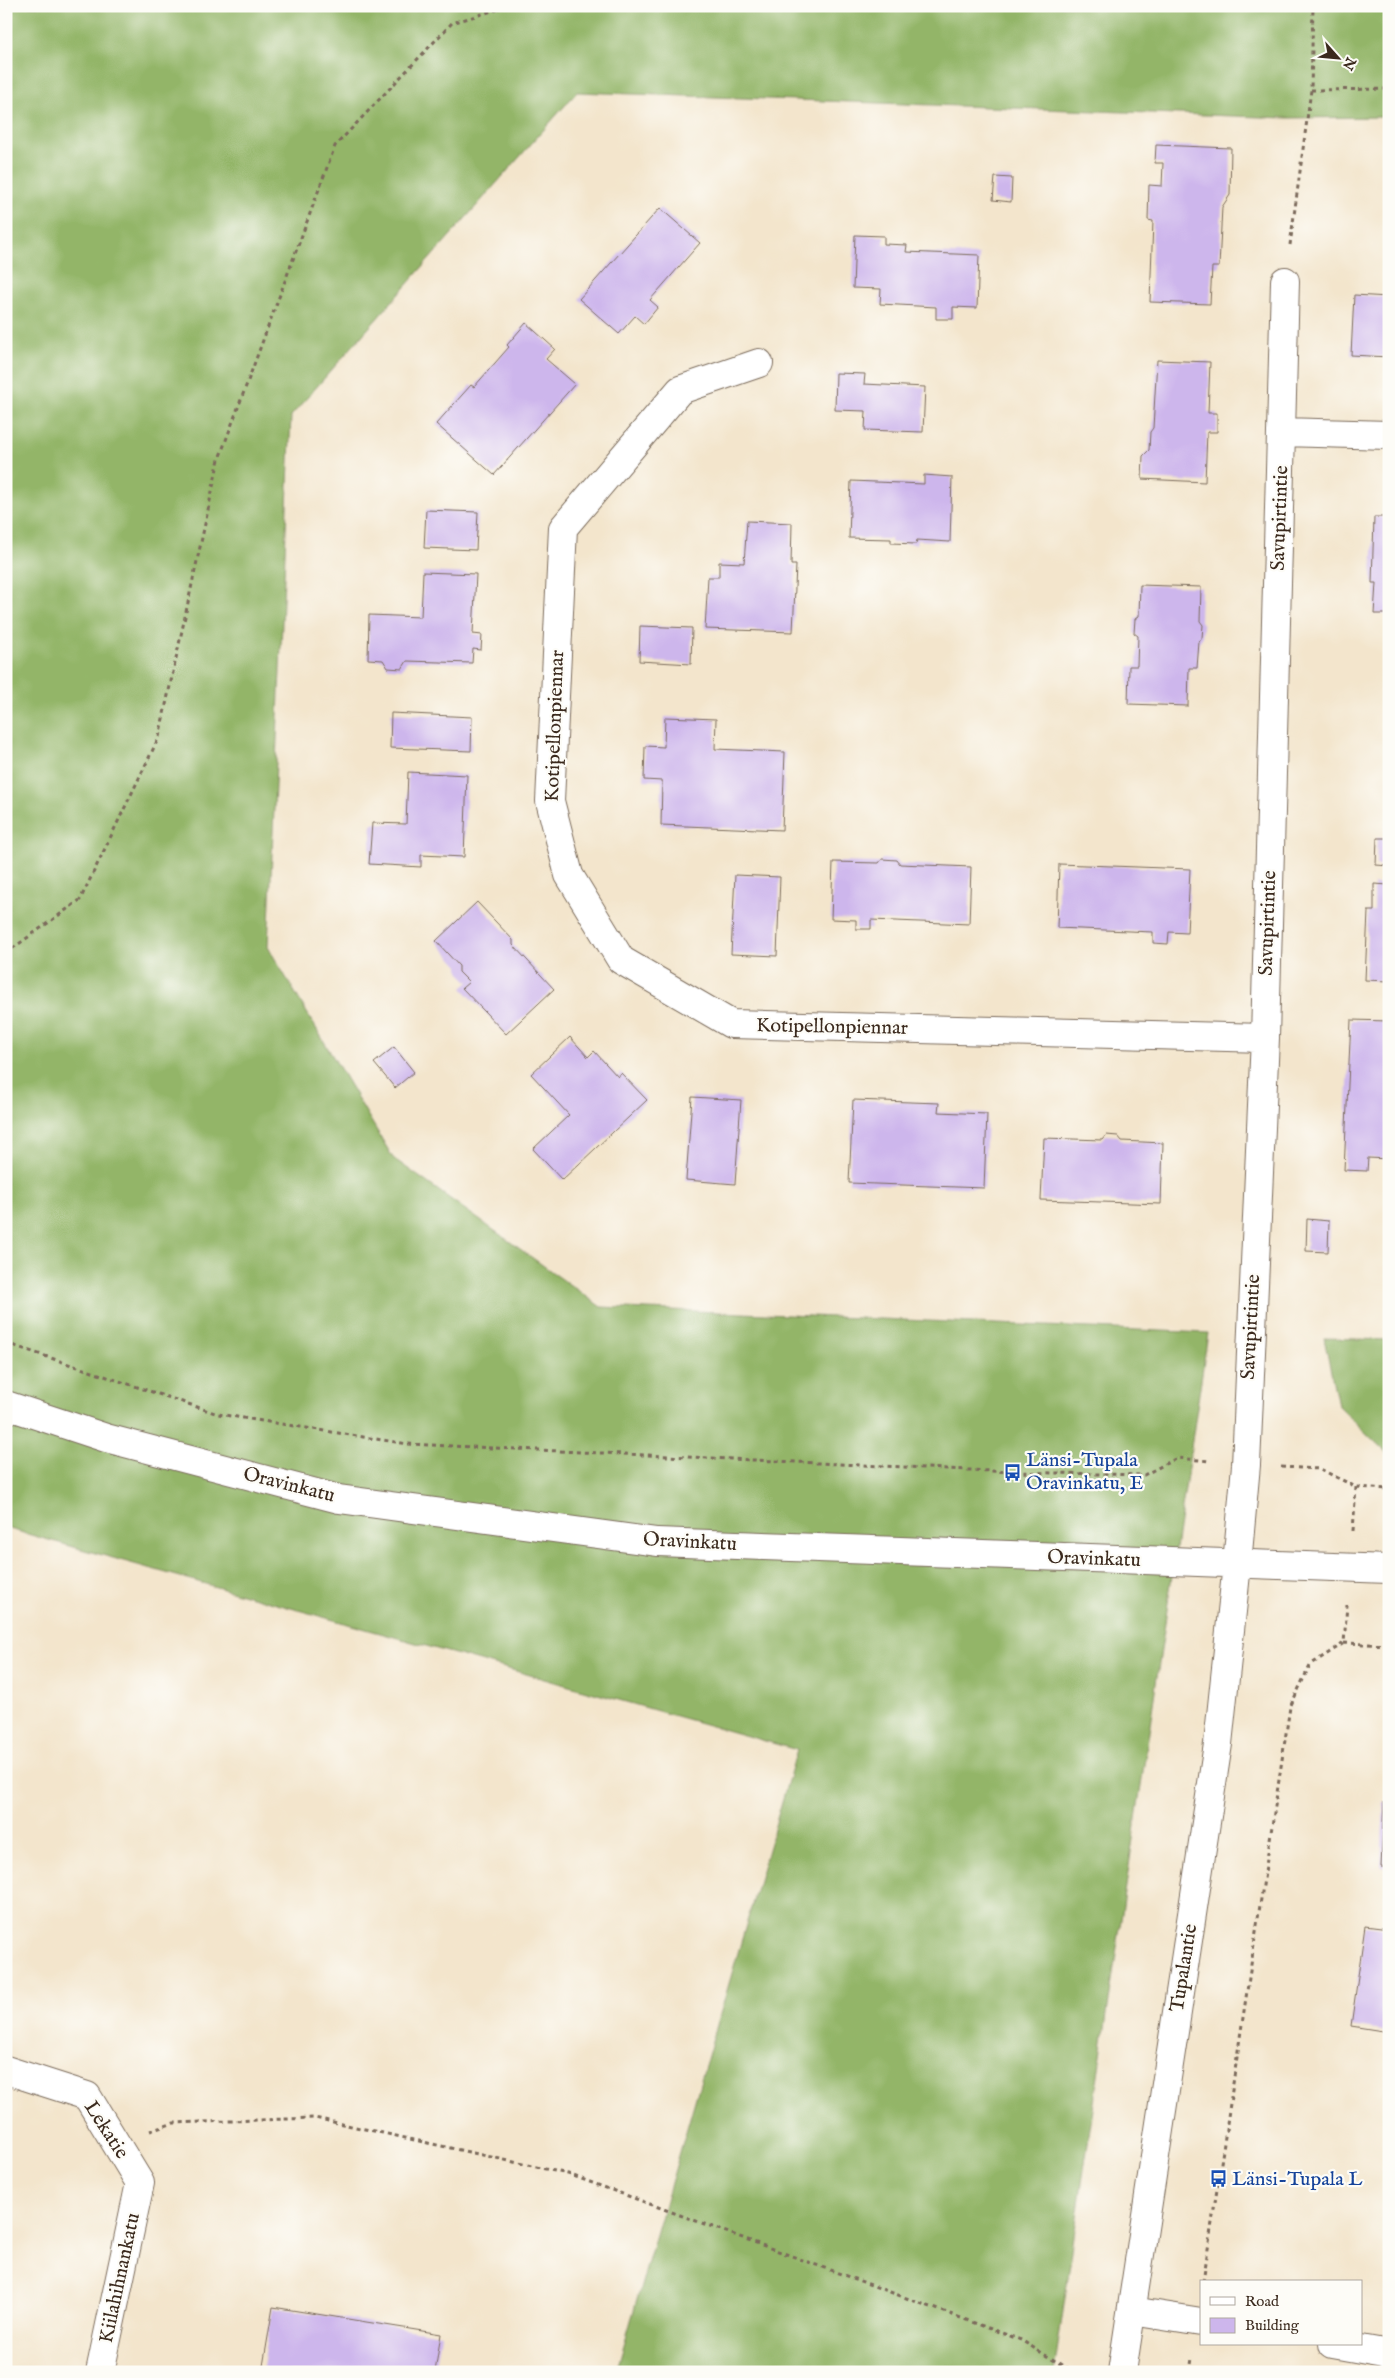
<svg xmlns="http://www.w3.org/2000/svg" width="1395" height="2378" font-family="'IM FELL English',serif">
<rect width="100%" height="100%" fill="#fdfcf7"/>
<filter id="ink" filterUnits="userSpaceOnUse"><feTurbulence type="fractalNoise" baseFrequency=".02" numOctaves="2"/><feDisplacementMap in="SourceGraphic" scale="10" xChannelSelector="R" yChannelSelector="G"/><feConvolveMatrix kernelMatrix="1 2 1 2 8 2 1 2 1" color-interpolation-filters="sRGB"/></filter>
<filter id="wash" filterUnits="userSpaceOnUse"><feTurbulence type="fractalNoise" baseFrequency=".0096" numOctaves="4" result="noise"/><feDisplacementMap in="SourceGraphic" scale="20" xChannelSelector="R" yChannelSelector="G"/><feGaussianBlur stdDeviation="1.12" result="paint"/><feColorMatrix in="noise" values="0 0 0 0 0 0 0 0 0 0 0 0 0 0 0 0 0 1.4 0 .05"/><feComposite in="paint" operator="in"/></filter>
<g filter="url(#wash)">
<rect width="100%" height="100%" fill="#f3e5cc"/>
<path fill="#93b568" stroke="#677043" d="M6,6H1389V117L1287,118L577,92L291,416L268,947L393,1158L601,1307L1208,1333L1054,2372H616L797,1750L6,1528Z
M1324,1338L1389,1340V1455L1338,1406Z"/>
<g id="blocks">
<path fill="#cdb6ec" d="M1156,145L1231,148L1230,195L1222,207L1219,267H1212L1210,304L1150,302L1153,221L1148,220L1149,185L1162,186L1163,163H1155Z
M995,177L1012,178L1011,202L993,200Z
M660,208L700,243L650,300L658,307L644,324L635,316L619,334L579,299Z
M855,235L884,236V244L907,245L906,252L979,255L977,308L953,307V319H936V307L880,304L881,289L853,288Z
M1354,295L1389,297V357L1351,355Z
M526,323L555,349L546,359L575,384L494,475L436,424L471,385L474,387L509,347L507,345Z
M1157,360L1210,362L1208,413H1217V432H1207L1205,482L1142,479L1143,456L1149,450L1150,432L1153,428Z
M836,373L865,374L864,384L925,387L923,432L865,430L866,411L835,410Z
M924,475L952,477L950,542L917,540L916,544L891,543V539L849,538L851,481L924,484Z
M426,510L478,512L476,550L424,548Z
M1374,517H1389V614H1374L1376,583H1372Z
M747,521L792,523L791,565H796L793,632L705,629L708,577H719V562L744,563Z
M423,572L476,574L473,634L482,635L481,650L473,649L472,663L407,661L402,669L388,668L383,660L368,659L369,615L421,617Z
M1140,585L1201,587L1200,621L1203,625L1202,638L1199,642L1197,668H1189L1188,706L1128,704L1129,666H1137L1138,636L1134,633L1135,619L1139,616Z
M640,626L692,628L691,664L639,661Z
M391,713L472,717L471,751L390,748Z
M665,717L716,719L715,749L785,752L782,830L661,825L662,781L644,780L645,746L664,747Z
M408,772L467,775L464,857L421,855V867L369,864L372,823L406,824Z
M1377,838H1389V866L1376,865Z
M882,859L897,860L900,864L971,867L969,924L871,920V929H856V920L831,919L833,862L879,863Z
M1059,864L1190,869L1187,933L1169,932L1168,944L1153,943V932L1057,928Z
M735,875L780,877L777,956L731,954Z
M1374,884L1389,885V981L1365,980L1368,911H1374Z
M477,902L513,940V945L554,989L506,1034L462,988L469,982L459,972V966L436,941Z
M1351,1020L1389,1021V1159L1368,1158L1367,1171L1344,1170Z
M570,1037L588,1057L594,1051L618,1077L621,1073L647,1100L562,1180L533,1149L569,1115L531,1074Z
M394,1047L414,1072L395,1088L374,1063Z
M692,1097L741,1100L735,1184L686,1180Z
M853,1100L939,1103L938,1112L987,1114L984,1188L849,1183Z
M1106,1135L1118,1136L1122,1141L1163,1143L1161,1204L1041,1200L1044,1138L1102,1140Z
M1307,1219L1329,1221L1328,1252L1306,1251Z
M1384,1802H1389V1868L1381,1867Z
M1365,1926L1389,1929V2032L1351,2026Z
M273,2307L441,2334L435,2372H262Z"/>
</g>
</g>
<g filter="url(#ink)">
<use href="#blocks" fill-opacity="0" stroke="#7b6b5b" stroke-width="1"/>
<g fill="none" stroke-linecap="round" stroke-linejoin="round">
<defs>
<path id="minor" d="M759,363L680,390L563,528L550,801L569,875L621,960L731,1024L1265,1038
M1282,432L1389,435
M1237,1564L1246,1465L1265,1038L1285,281
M6,2070L87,2096L140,2183L100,2372
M1132,2311L1201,2322
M1333,2344L1389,2354"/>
<path id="tertiary" d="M6,1405L106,1438L339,1499L657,1542L1389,1569
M1122,2372L1218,1744L1237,1564"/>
</defs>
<use href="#minor" stroke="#7b6b5b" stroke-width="30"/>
<use href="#tertiary" stroke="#7b6b5b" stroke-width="30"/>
<path stroke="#7b6b5b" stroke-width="3" stroke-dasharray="4 4" stroke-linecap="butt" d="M1311,90L1389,89
M1290,245L1311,90L1313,6
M6,953L80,900L159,737L219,459L335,146L452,23L509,6
M6,1343L218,1414L408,1444L1012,1472L1144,1475L1177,1458L1210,1461
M1281,1467L1320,1469L1356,1487L1389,1489
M1353,1531L1356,1487
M1344,1643L1389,1645
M150,2131L174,2123L315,2118L568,2174L1021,2340L1073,2372
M1203,2282L1290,1707L1310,1665L1344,1643L1347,1605
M1190,2372L1192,2358"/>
<use href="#minor" stroke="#fff" stroke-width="28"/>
<use href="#tertiary" stroke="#fff" stroke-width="28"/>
</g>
</g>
<defs>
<symbol id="bus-bare" viewBox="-9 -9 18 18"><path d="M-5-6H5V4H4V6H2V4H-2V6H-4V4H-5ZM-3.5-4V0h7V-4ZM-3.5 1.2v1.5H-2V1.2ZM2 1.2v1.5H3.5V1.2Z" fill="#1a4fb4" stroke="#fdfcf7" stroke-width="2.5" paint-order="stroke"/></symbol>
</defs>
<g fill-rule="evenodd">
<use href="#bus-bare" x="1000" y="1460" width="25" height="25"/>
<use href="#bus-bare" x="1206" y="2166" width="25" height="25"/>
</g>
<g text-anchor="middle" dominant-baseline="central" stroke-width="4.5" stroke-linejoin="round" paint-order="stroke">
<g font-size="20" fill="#3b2a1e" stroke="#fdfcf7">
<text transform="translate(1280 518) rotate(-88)">Savupirtintie</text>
<text transform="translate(555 726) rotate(-88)">Kotipellonpiennar</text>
<text transform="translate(1268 923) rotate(-88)">Savupirtintie</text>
<text transform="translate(832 1027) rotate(1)">Kotipellonpiennar</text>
<text transform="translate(1251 1327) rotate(-87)">Savupirtintie</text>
<text transform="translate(289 1485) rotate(14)">Oravinkatu</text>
<text transform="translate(690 1542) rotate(3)">Oravinkatu</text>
<text transform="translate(1094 1559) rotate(2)">Oravinkatu</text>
<text transform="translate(1184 1968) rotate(-81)">Tupalantie</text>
<text transform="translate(106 2130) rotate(57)">Lekatie</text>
<text transform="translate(120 2278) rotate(-78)">Kiilahihnankatu</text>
</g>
<g font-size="20" fill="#164399" stroke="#fdfcf7" text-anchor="start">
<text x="1026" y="1460">Länsi-Tupala<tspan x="1026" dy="23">Oravinkatu, E</tspan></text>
<text x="1232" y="2179">Länsi-Tupala L</text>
</g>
</g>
<rect width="1395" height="2378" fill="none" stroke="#fdfcf7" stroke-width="25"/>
<rect x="1200" y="2280" width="162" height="65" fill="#fdfcf7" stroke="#afa8a0"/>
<rect x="1210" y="2297" width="25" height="8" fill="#ffffff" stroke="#afa8a0"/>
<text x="1245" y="2306" font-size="15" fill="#3b2a1e">Road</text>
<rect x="1210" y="2318" width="25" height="15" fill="#cdb6ec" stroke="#afa8a0"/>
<text x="1245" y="2330" font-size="15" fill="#3b2a1e">Building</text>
<g transform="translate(1338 58) rotate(117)" stroke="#fdfcf7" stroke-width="4" paint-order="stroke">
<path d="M0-4L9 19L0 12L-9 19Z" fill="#3b2a1e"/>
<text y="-8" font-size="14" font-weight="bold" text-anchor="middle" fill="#3b2a1e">N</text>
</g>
</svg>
